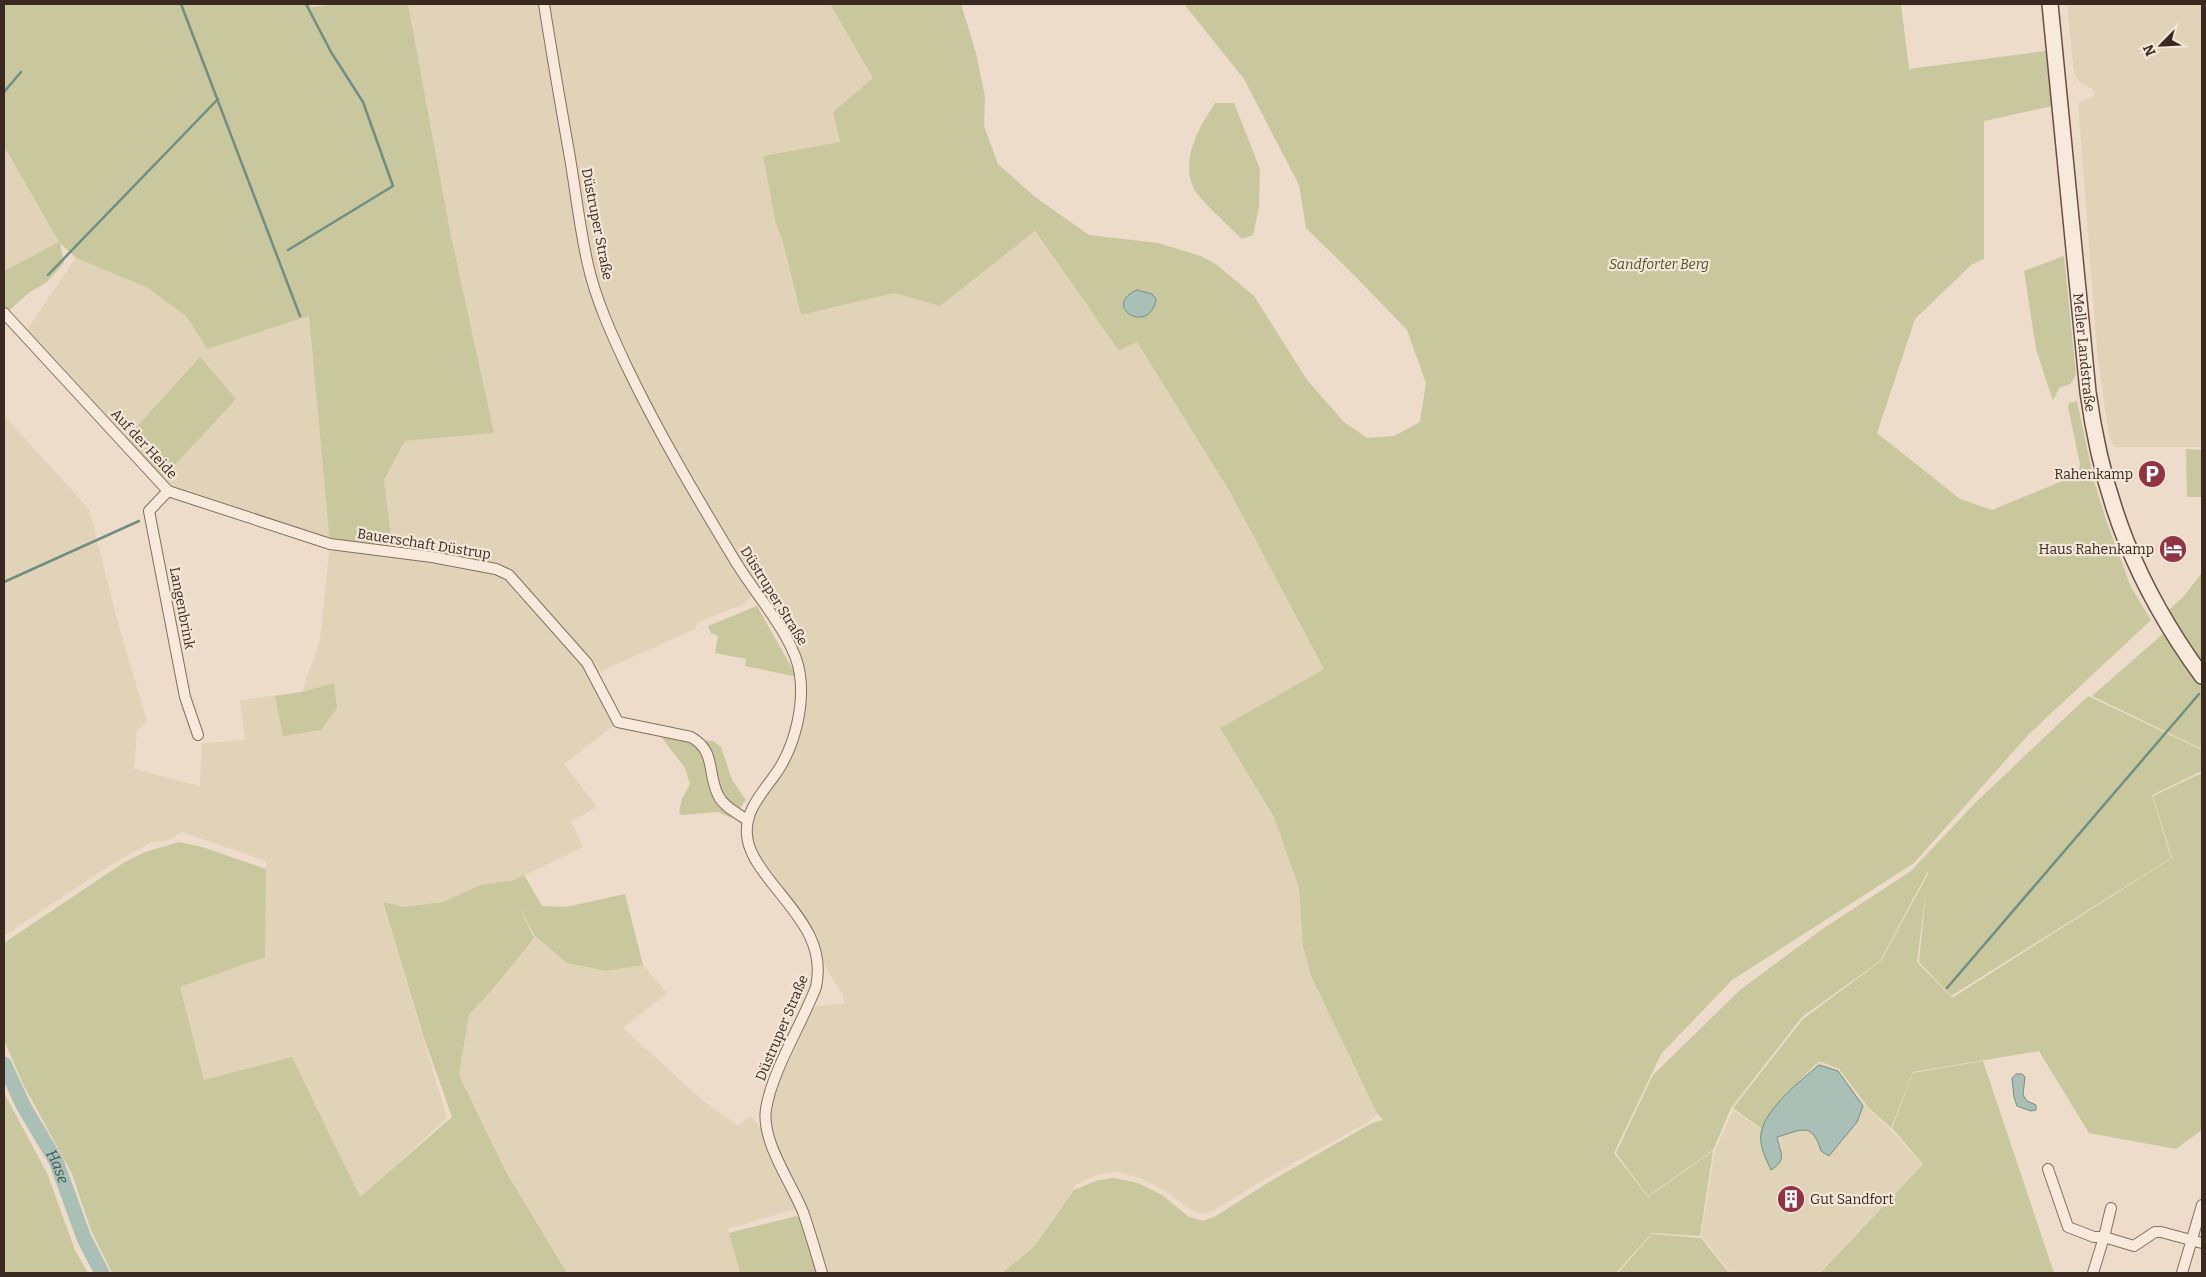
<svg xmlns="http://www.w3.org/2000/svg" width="2206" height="1277" font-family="Bitter,serif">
<rect width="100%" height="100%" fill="#ecdcc9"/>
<path fill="#e1d3b7" d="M408,4H830L873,78L833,112L840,142L763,156L776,224L783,242L801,315L894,293L940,306L1034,231L1119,351L1137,342L1230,492L1324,669L1220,728L1274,817L1299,888L1303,946L1311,976L1378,1113L1370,1121L1267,1178L1213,1211L1201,1214L1193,1211L1165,1191L1141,1178L1116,1172L1097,1175L1076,1184L1074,1190L1034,1247L1002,1273H827L774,1141L770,1126V1111L775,1091L815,1006L844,1004L843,995L826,968L816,937L763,865L757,852L752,836L753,821L759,806L788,763L805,676L755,592L744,604L698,622L695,629L594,674L618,722L564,764L597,807L571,821L583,847L515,880L480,885L443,902L404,907L383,903L447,1118L360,1198L204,1080L180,987L265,957L266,861L182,832L167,841L151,842L109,866L4,936V416L89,509L118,623L147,722L137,730L134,769L200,786L202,743L245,740L240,700L302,692L320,640L330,544L168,491L159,482L200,358L123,442L24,334L76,258L148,288L187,317L207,349L309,316L330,543L393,552L384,480L405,441L494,433L450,231Z
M2067,4H2202V447H2115L2109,437L2097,351L2078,103L2093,97L2095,93L2091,88L2080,83L2074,74Z
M4,146L59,242L4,271Z
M534,935L567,963L606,971L643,965L667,993L623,1028L703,1101L738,1126L750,1116L762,1129L795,1205L794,1209L728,1229L740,1273H567L506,1172L459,1075L469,1015L492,990Z
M1819,1062L1838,1070L1866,1106L1890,1129L1922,1164L1819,1273H1731L1701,1236L1715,1150L1733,1110L1767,1134L1800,1081Z"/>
<path fill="#c9c79e" d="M4,4H310L311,7L337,4H408L450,231L494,433L405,441L384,480L393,552L330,544L309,316L207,349L187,317L148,288L76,258L60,243L64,263L47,282L30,292L5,314L4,313V271L59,242L4,146Z
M830,4H961L976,53L985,97L984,126L998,164L1035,197L1089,235L1158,243L1201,256L1216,264L1254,296L1307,380L1344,422L1367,438L1394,436L1420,422L1426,383L1407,330L1355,276L1306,228L1299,185L1244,79L1184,4H1901L1909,69L2046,51L2052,106L1984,121V259L1971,265L1915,319L1877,433L1960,499L1992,510L2072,477L2079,471L2080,464L2068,407L2069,403L2077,401L2094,481L2106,520L2131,587L2151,620L2029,734L1914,863L1732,980L1661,1054L1614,1153L1648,1197L1713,1151L1700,1236L1652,1233L1616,1273H1002L1034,1247L1074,1190L1098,1180L1114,1178L1138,1183L1162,1195L1189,1217L1203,1221L1216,1216L1269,1182L1372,1123L1383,1120L1377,1113L1311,976L1303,946L1299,888L1274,817L1220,728L1324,669L1230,492L1137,342L1119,351L1035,231L940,306L894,293L801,315L783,242L776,224L763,156L840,142L833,112L873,78Z
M1215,103H1234L1260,169L1259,207L1253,235L1242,239C1232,229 1199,199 1194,189C1180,159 1199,128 1215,103Z
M2064,256L2076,375L2070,384L2059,388L2053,401L2036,349L2024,271Z
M200,357L236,399L159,482L123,442Z
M2186,449L2202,450V497H2187Z
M2202,573V676L2162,616L2183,597Z
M757,606L797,677L745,666L746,659L715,653L718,636L711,633L708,626Z
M2164,633L2202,686V749L2092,696Z
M334,683L337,708L321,730L283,736L275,696L302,692Z
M2088,696L2202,750V771L2152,795L2171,858L1951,996L1919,962L1928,871L1880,961L1802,1017L1731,1108L1713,1150L1648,1196L1616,1153L1653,1075L1740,990L1821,930L1911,871L1976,802Z
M659,734L687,740L713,741L721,747L732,780L746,800L732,818L718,812L682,815L679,812L682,799L690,784L685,768Z
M2202,773V1130L2176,1149L2089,1133L2039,1051L1913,1072L1891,1128L1868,1107L1839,1069L1819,1061L1799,1081L1766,1132L1733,1108L1803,1019L1881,961L1928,874L1917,962L1952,998L2172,858L2153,796Z
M179,842L202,847L266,869L265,957L180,987L204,1080L292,1057L360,1197L452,1117L424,1038L383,902L404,907L443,902L480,885L515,880L524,875L542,906L566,907L625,894L643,965L606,971L567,963L534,935L517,902L534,938L492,990L469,1015L459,1075L506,1172L567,1273H112L91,1230L72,1174L23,1084L4,1040V943L123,863L145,852Z
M1983,1061L2054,1273H1820L1923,1164L1892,1128L1913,1073Z
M4,1093L47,1173L75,1250L88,1273H4Z
M796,1216L800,1218L818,1273H740L729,1233Z
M1652,1234L1701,1238L1729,1273H1618Z"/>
<path fill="#aac0b6" stroke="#708f82" d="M1137,290L1152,294L1156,299C1150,337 1100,306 1137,290Z
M1819,1065L1838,1071L1863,1106L1857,1122L1829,1156L1821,1151C1812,1121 1802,1130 1777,1137C1780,1154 1788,1159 1771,1170C1766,1159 1759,1146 1761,1133C1765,1109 1801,1080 1819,1065Z
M2016,1074H2022L2025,1077L2023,1095L2027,1101L2036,1105V1110L2031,1111L2017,1106L2014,1097L2012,1078Z"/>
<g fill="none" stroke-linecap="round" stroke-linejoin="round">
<path stroke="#708f82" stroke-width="2.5" d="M181,4L300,316
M4,92L21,72
M288,250L393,186L363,102L331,52L306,4
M48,275L218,99
M4,582L139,521
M1947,988L2199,694"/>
<path stroke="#aac0b6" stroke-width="15" id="s1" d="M4,1064L24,1107L56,1161L84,1238L102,1273"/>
<defs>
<path id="street" d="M544,4C552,55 561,107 570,158C576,194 580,230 588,265C596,300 611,333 626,365C658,432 696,496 734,559C753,592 796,638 800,675C804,704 796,739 782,764C769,787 744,807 747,835C748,851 759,866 768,878C794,912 826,941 816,987C802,1024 772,1071 766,1109C761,1141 791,1182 803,1212C810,1232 816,1253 822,1273
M4,313L168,491L330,544L432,557L496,569L509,575L587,663L618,722L691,737C716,751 707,772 718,795C723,806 737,813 747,820
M168,491L149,511L185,697L198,735
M2048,1169L2068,1227L2094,1237H2104L2093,1273
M2111,1208L2104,1237L2134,1246L2155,1232H2161L2202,1243
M2182,1273L2202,1205"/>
<g id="secondary">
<path id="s2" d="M2050,4L2088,392C2103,501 2137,587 2202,676"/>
</g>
</defs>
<use href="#street" stroke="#876e5f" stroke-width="12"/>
<use href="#secondary" stroke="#694f42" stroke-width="18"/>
<use href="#street" stroke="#f7eadc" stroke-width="10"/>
<use href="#secondary" stroke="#f7eadc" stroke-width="15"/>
</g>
<defs>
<symbol id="parking-disc" viewBox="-11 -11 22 22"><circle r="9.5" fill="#923343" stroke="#f4e7d8"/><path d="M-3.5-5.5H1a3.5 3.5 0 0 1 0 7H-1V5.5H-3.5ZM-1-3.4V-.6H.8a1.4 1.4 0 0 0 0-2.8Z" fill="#fff"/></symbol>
<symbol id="hotel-disc" viewBox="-11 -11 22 22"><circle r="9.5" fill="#923343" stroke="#f4e7d8"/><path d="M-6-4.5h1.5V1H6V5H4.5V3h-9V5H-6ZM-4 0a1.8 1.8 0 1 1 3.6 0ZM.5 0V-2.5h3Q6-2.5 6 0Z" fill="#fff"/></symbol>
<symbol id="building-disc" viewBox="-11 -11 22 22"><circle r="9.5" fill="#923343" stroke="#f4e7d8"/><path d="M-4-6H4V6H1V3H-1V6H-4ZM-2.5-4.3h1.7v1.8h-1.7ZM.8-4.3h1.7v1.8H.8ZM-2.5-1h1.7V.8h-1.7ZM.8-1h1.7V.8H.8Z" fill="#fff"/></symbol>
</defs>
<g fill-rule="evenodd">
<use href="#parking-disc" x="2136" y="458" width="32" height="32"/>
<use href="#hotel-disc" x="2157" y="533" width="32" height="32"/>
<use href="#building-disc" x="1775" y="1183" width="32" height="32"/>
</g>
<g text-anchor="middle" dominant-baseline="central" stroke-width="4.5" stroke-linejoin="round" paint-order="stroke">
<g font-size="14" fill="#392921" stroke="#f4e7d8">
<text transform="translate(597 224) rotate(79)">Düstruper Straße</text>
<text stroke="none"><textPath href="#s2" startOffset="350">Meller Landstraße</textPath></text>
<text transform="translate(144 444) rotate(47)">Auf der Heide</text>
<text transform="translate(424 544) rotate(9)">Bauerschaft Düstrup</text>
<text transform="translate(774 596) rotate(58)">Düstruper Straße</text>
<text transform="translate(182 608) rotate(79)">Langenbrink</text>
<text transform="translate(782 1028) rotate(-67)">Düstruper Straße</text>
</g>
<g font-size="14" font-style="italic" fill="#505429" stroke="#f4e7d8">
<text x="1659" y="264">Sandforter Berg</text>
</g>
<g font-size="14" fill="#392921" stroke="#f4e7d8" text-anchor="end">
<text x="2133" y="474">Rahenkamp</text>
<text x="2154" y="549">Haus Rahenkamp</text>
<text x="1810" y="1199" text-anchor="start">Gut Sandfort</text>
</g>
<g font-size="15" font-style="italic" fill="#32574f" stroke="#f4e7d8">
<text stroke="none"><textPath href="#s1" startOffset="116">Hase</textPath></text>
</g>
</g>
<rect width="2206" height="1277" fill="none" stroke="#392921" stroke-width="10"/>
<g transform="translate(2161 45) rotate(246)" stroke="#f4e7d8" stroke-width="4" paint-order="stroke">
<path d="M0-4L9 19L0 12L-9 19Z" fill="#392921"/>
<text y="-8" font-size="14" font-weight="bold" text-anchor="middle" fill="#392921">N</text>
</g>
</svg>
